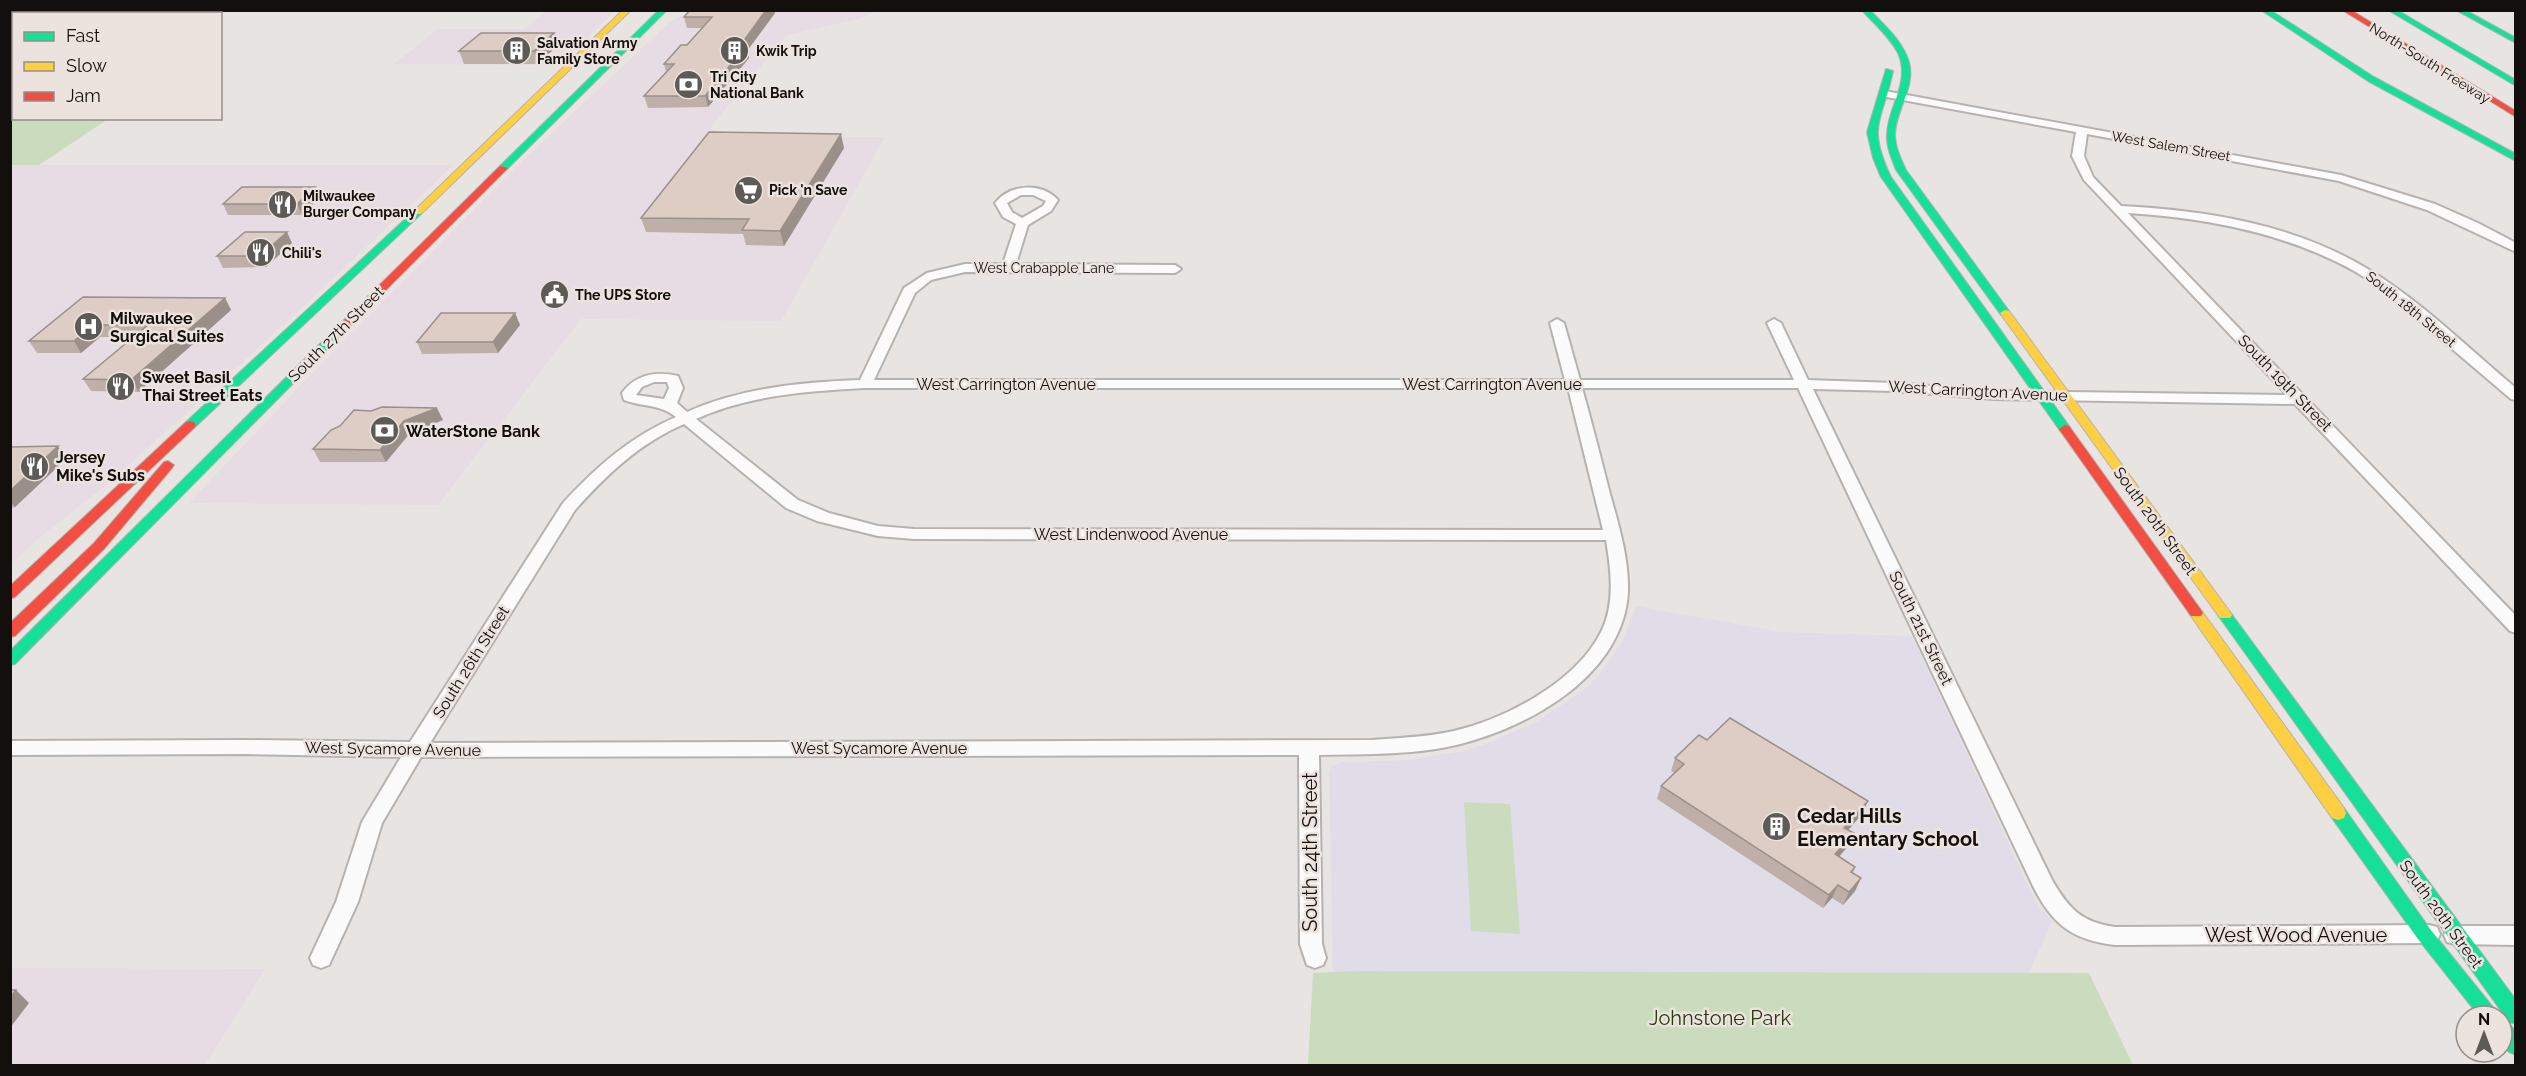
<svg xmlns="http://www.w3.org/2000/svg" width="2526" height="1076" font-family="Raleway,sans-serif">
<rect width="100%" height="100%" fill="#e8e4e2"/>
<path fill="#e7dbe4" d="M690,10L876,11L859,19L786,35L710,128L718,134L740,137H885L781,321L581,319L438,505L189,503L328,357L516,167L668,24Z
M546,11H615L558,65L394,64L438,29H525Z
M11,165H453L291,318L110,482L40,537L11,564Z
M11,968L265,969L205,1065L11,1066Z"/>
<path fill="#e1dde8" d="M1636,606L1781,632L1912,636L2033,896L2040,908L2052,921L2029,973L1333,972L1329,773L1331,767L1342,762L1408,760L1464,751L1491,742L1538,721L1585,689L1599,675L1623,640Z"/>
<path fill="#cbdbbd" d="M11,103H13L14,118L108,119L39,165H11Z
M1464,802L1510,804L1520,934L1471,931Z
M1356,971L2089,973L2133,1065H1308L1313,973Z"/>
<g fill="none" stroke-linecap="round" stroke-linejoin="round">
<path fill="#b9cff3" fill-rule="evenodd" d="M14,39V52L10,53V40Z"/>
<defs>
<path id="street" d="M1885,91L2341,175L2435,204L2478,223L2516,243V252L2427,210L2339,181L2087,134L2084,156L2093,177L2121,206C2204,210 2293,224 2366,268C2420,300 2468,348 2516,388V400L2511,399C2482,374 2453,350 2424,325C2402,306 2381,287 2356,272C2287,233 2207,218 2128,213L2516,616V633L2510,631L2295,404L1993,399L1895,391L1813,389L2052,880C2069,909 2081,922 2115,927L2429,925L2437,927L2440,934L2437,941L2429,943L2115,945C2072,940 2052,924 2033,886L1798,388H1582C1592,423 1601,459 1610,494C1619,526 1629,559 1628,592C1623,680 1518,734 1442,748C1401,755 1360,754 1319,755L1322,944L1326,958L1323,965L1315,968L1307,965L1300,944L1299,755L421,757L382,823L358,902L329,965L321,968L313,965L310,958L336,902L362,822L401,757L244,754L10,755V741L244,740L410,742L563,503C596,467 630,437 676,417C660,404 643,407 624,400L622,393C636,374 656,371 678,376L683,388L677,403L687,412C741,388 802,382 860,380L904,288L927,273L965,264H1003L1016,224L1003,217L995,203C1010,184 1041,182 1058,200L1051,211L1028,225L1016,264L1175,265L1181,269L1175,273L965,272L931,280L915,293L874,380H1565L1550,323L1557,319L1564,323L1580,380H1794L1767,323L1774,319L1781,323L1808,380L1895,383L1993,391L2287,395L2084,180L2072,156L2076,132L1881,96L1880,94ZM1021,195H1033L1046,201L1043,206L1022,218L1012,212L1007,203ZM654,382H667L669,388L664,399L636,395L642,387ZM865,388H1568L1603,530L914,529L878,526L829,513L798,500L696,419C749,395 808,391 865,388ZM684,424L786,508L817,521L878,536L914,539L1606,540C1611,569 1615,603 1602,630C1578,681 1506,719 1454,731C1427,737 1399,738 1372,740L430,743L575,510C607,474 640,443 684,424Z
M2455,926H2516V945L2455,944L2447,942L2444,935L2447,928Z"/>
<path id="fast" d="M659,10H667L506,170H500V166Z
M1862,10H1870C1884,25 1903,41 1909,62C1916,87 1896,109 1895,134C1895,147 1901,159 1906,170L2009,311V315H2001L1896,170C1892,159 1886,147 1887,134C1888,106 1911,82 1898,53C1889,36 1874,24 1862,10Z
M2261,10H2270L2374,77L2516,154V161L2368,81Z
M2388,10H2397L2516,80V86Z
M2456,10H2465L2516,38V43Z
M1886,69L1893,71C1883,121 1866,125 1891,177L2069,426L2071,429L2069,432H2061L1881,177L1873,158L1867,132Z
M418,209L421,210V214L194,428H186L184,425L186,422L415,210Z
M344,323L348,324V328L15,664L10,665V651L340,324Z
M2225,610L2230,612L2516,1000V1024L2509,1022L2220,618L2218,615Z
M2338,806L2344,808L2430,929L2500,1016H2479L2418,939L2332,818L2330,813L2332,808Z
M2502,1021L2509,1024L2516,1031V1055L2509,1052L2502,1044Z"/>
<path id="slow" d="M623,10H631L421,214H415V210Z
M2005,310L2009,311L2230,612L2232,615L2230,618H2220L2000,313Z
M2196,608L2201,610L2344,808L2346,813L2344,818L2338,820L2332,818L2191,616L2189,613Z"/>
<path id="jam" d="M2342,10H2351L2516,111V117Z
M500,166L508,168L348,328H340V324Z
M190,421L194,422L196,425L194,428L15,597L10,599V586L186,422Z
M2065,425L2069,426L2201,610L2203,613L2201,616H2191L2059,429Z
M168,461L174,465L172,468L104,549L15,636L10,637V623L94,543L164,462Z"/>
</defs>
<use href="#street" stroke="#b5b2b0" stroke-width="4"/>
<use href="#fast" stroke="#b5b2b0" stroke-width="2"/>
<use href="#slow" stroke="#b5b2b0" stroke-width="2"/>
<use href="#jam" stroke="#b5b2b0" stroke-width="2"/>
<use href="#street" fill="#fcfbfb" fill-rule="evenodd"/>
<use href="#fast" fill="#16e098" fill-rule="evenodd"/>
<use href="#slow" fill="#ffcf43" fill-rule="evenodd"/>
<use href="#jam" fill="#f24e42" fill-rule="evenodd"/>
</g>
<path fill="#beb0a9" d="M775,13L747,51L749,58L708,107L648,108L644,96L666,72L664,64L687,45L703,28H687L684,17Z
M554,33L558,45L538,64H464L459,51Z
M844,148L784,246L746,245L743,234L646,232L641,218Z
M315,187L320,197L302,215H228L223,204Z
M292,243L266,267L223,268L217,256Z
M83,297L225,298L231,310L139,392L91,391L83,379L134,337H100L81,353H37L29,341Z
M515,313L520,325L498,353L422,354L417,342Z
M371,411L443,420L410,433L386,462H320L313,449L340,426Z
M10,447L66,459L15,507L10,508Z
M1707,740L1868,801L1862,814L1848,830V846L1839,857L1855,867L1853,873L1861,878L1855,891L1843,905L1832,898L1823,908L1657,799L1661,786L1674,773L1671,771L1675,758Z"/>
<path fill="#9b9089" d="M766,10H775V13L747,51L749,58L708,107L705,96Z
M554,33L558,45L538,64L534,51Z
M841,134L844,148L784,246L780,231Z
M315,187L320,197L302,215L297,204Z
M287,232L292,243L266,267L260,256Z
M225,298L231,310L139,392L131,380Z
M515,313L520,325L498,353L493,342Z
M93,325L100,337L81,353L74,341Z
M437,408L443,420L410,433L386,462L380,450L404,421Z
M58,446L66,459L15,507L10,501V491Z
M1868,801L1862,814L1839,841L1844,828Z
M1854,833L1848,846L1830,867L1835,854Z
M1861,878L1855,891L1843,905L1849,892Z
M1838,885L1832,898L1823,908L1829,895Z
M16,990L29,1003L10,1028V997Z"/>
<path fill="#ddcdc4" stroke="#9b9089" stroke-width="1.5" d="M690,10H766L740,46H746L705,96H644L674,64H664L681,45H687L712,17H684Z
M481,33H554L534,51H459Z
M709,132L841,134L780,231L742,230L749,219L641,218Z
M242,187H315L297,204H223Z
M245,232H287L260,256H217Z
M83,297L225,298L131,380L83,379L148,325H93L74,341H29Z
M441,313H515L493,342H417Z
M382,407L437,408L404,421L380,450L313,449L331,430L340,426L354,410L371,411Z
M58,446L10,491V447Z
M1730,718L1868,801L1844,828L1854,833L1835,854L1855,867L1851,872L1861,878L1849,892L1838,885L1829,895L1661,786L1684,764L1675,758L1699,735L1707,740Z
M10,990H16L10,997Z"/>
<defs>
<symbol id="building-disc" viewBox="-11 -11 22 22"><circle r="9.5" fill="#5d5a58" stroke="#ece3de"/><path d="M-4-6H4V6H1V3H-1V6H-4ZM-2.5-4.3h1.7v1.8h-1.7ZM.8-4.3h1.7v1.8H.8ZM-2.5-1h1.7V.8h-1.7ZM.8-1h1.7V.8H.8Z" fill="#fff"/></symbol>
<symbol id="bank-disc" viewBox="-11 -11 22 22"><circle r="9.5" fill="#5d5a58" stroke="#ece3de"/><path d="M-6-4H6V4H-6ZM0-2.3a2.3 2.3 0 1 0 0 4.6a2.3 2.3 0 1 0 0-4.6Z" fill="#fff"/></symbol>
<symbol id="supermarket-disc" viewBox="-11 -11 22 22"><circle r="9.5" fill="#5d5a58" stroke="#ece3de"/><path d="M-6-5.5h2.5l.6 2H6L4.5 2H-2.5L-4.4-4H-6ZM-1.5 3.2a1.3 1.3 0 1 0 .1 0ZM3 3.2a1.3 1.3 0 1 0 .1 0Z" fill="#fff"/></symbol>
<symbol id="restaurant-disc" viewBox="-11 -11 22 22"><circle r="9.5" fill="#5d5a58" stroke="#ece3de"/><path d="M-5-6h1v4h1v-4h1v4h1v-4h1v5L-1.5 .5V6h-2V.5L-5-1ZM5-6V6H3V1.5H1.5Q1.5-4 5-6Z" fill="#fff"/></symbol>
<symbol id="civic-disc" viewBox="-11 -11 22 22"><circle r="9.5" fill="#5d5a58" stroke="#ece3de"/><path d="M-.6-6.5H3V-4.5H.6V-3L4-1V1h2V6H-6V1h2V-1L-.6-3ZM-1.2 2.5V6h2.4V2.5Z" fill="#fff"/></symbol>
<symbol id="hospital-disc" viewBox="-11 -11 22 22"><circle r="9.5" fill="#5d5a58" stroke="#ece3de"/><path d="M-5-5h3v3.5h4V-5h3V5h-3V1.5h-4V5h-3Z" fill="#fff"/></symbol>
</defs>
<g fill-rule="evenodd">
<use href="#building-disc" x="500" y="34" width="33" height="33"/>
<use href="#building-disc" x="718" y="34" width="33" height="33"/>
<use href="#bank-disc" x="672" y="68" width="33" height="33"/>
<use href="#supermarket-disc" x="732" y="174" width="33" height="33"/>
<use href="#restaurant-disc" x="266" y="188" width="33" height="33"/>
<use href="#restaurant-disc" x="244" y="236" width="33" height="33"/>
<use href="#civic-disc" x="538" y="278" width="33" height="33"/>
<use href="#hospital-disc" x="72" y="310" width="33" height="33"/>
<use href="#restaurant-disc" x="104" y="370" width="33" height="33"/>
<use href="#bank-disc" x="368" y="414" width="33" height="33"/>
<use href="#restaurant-disc" x="18" y="450" width="33" height="33"/>
<use href="#building-disc" x="1760" y="810" width="33" height="33"/>
</g>
<g text-anchor="middle" dominant-baseline="central" stroke-width="5" stroke-linejoin="round" paint-order="stroke">
<g font-size="14" font-weight="bold" fill="#120f0d" stroke="#ece3de" text-anchor="start">
<text x="537" y="43">Salvation Army<tspan x="537" dy="16">Family Store</tspan></text>
<text x="756" y="51">Kwik Trip</text>
<text x="710" y="77">Tri City<tspan x="710" dy="16">National Bank</tspan></text>
<text x="769" y="190">Pick 'n Save</text>
<text x="303" y="196">Milwaukee<tspan x="303" dy="16">Burger Company</tspan></text>
<text x="282" y="253">Chili's</text>
<text x="575" y="295">The UPS Store</text>
</g>
<g font-size="14" fill="#120f0d" stroke="#ece3de">
<text transform="translate(2430 63) rotate(32)">North-South Freeway</text>
<text transform="translate(2171 146) rotate(10)">West Salem Street</text>
<text x="1044" y="268">West Crabapple Lane</text>
<text transform="translate(2411 309) rotate(39)">South 18th Street</text>
</g>
<g font-size="16" font-weight="bold" fill="#120f0d" stroke="#ece3de" text-anchor="start">
<text x="110" y="318">Milwaukee<tspan x="110" dy="18">Surgical Suites</tspan></text>
<text x="142" y="377">Sweet Basil<tspan x="142" dy="18">Thai Street Eats</tspan></text>
<text x="406" y="431">WaterStone Bank</text>
<text x="56" y="457">Jersey<tspan x="56" dy="18">Mike's Subs</tspan></text>
</g>
<g font-size="16" fill="#120f0d" stroke="#ece3de">
<text transform="translate(336 334) rotate(-45)">South 27th Street</text>
<text transform="translate(2285 383) rotate(46)">South 19th Street</text>
<text x="1006" y="384">West Carrington Avenue</text>
<text x="1492" y="384">West Carrington Avenue</text>
<text transform="translate(1978 391) rotate(3)">West Carrington Avenue</text>
<text transform="translate(2155 521) rotate(54)">South 20th Street</text>
<text x="1131" y="534">West Lindenwood Avenue</text>
<text transform="translate(1921 628) rotate(64)">South 21st Street</text>
<text transform="translate(471 662) rotate(-58)">South 26th Street</text>
<text x="879" y="748">West Sycamore Avenue</text>
<text transform="translate(393 749) rotate(1)">West Sycamore Avenue</text>
<text transform="translate(2441 914) rotate(54)">South 20th Street</text>
</g>
<g font-size="20" font-weight="bold" fill="#120f0d" stroke="#ece3de" text-anchor="start">
<text x="1797" y="816">Cedar Hills<tspan x="1797" dy="23">Elementary School</tspan></text>
</g>
<g font-size="20" fill="#120f0d" stroke="#ece3de">
<text transform="translate(1310 852) rotate(-90)">South 24th Street</text>
<text x="2296" y="935">West Wood Avenue</text>
</g>
<g font-size="20" fill="#243d0c" stroke="#ece3de">
<text x="1720" y="1018">Johnstone Park</text>
</g>
</g>
<rect width="2526" height="1076" fill="none" stroke="#120f0d" stroke-width="24"/>
<rect x="12" y="12" width="210" height="108" fill="#ece3de" stroke="#958e8a" stroke-width="1.5"/>
<rect x="24" y="32" width="30" height="9" fill="#16e098" stroke="#958e8a" stroke-width="1.5"/>
<text x="66" y="42" font-size="18" fill="#120f0d">Fast</text>
<rect x="24" y="62" width="30" height="9" fill="#ffcf43" stroke="#958e8a" stroke-width="1.5"/>
<text x="66" y="72" font-size="18" fill="#120f0d">Slow</text>
<rect x="24" y="92" width="30" height="9" fill="#f24e42" stroke="#958e8a" stroke-width="1.5"/>
<text x="66" y="102" font-size="18" fill="#120f0d">Jam</text>
<g transform="translate(2484 1034)"><circle r="28" fill="#ece3de" stroke="#958e8a" stroke-width="1.5"/>
<path d="M0-4.5L10 22L0 15L-10 22Z" fill="#5d5a58"/>
<text y="-9" font-size="16" font-weight="bold" text-anchor="middle" fill="#120f0d">N</text>
</g>
</svg>
